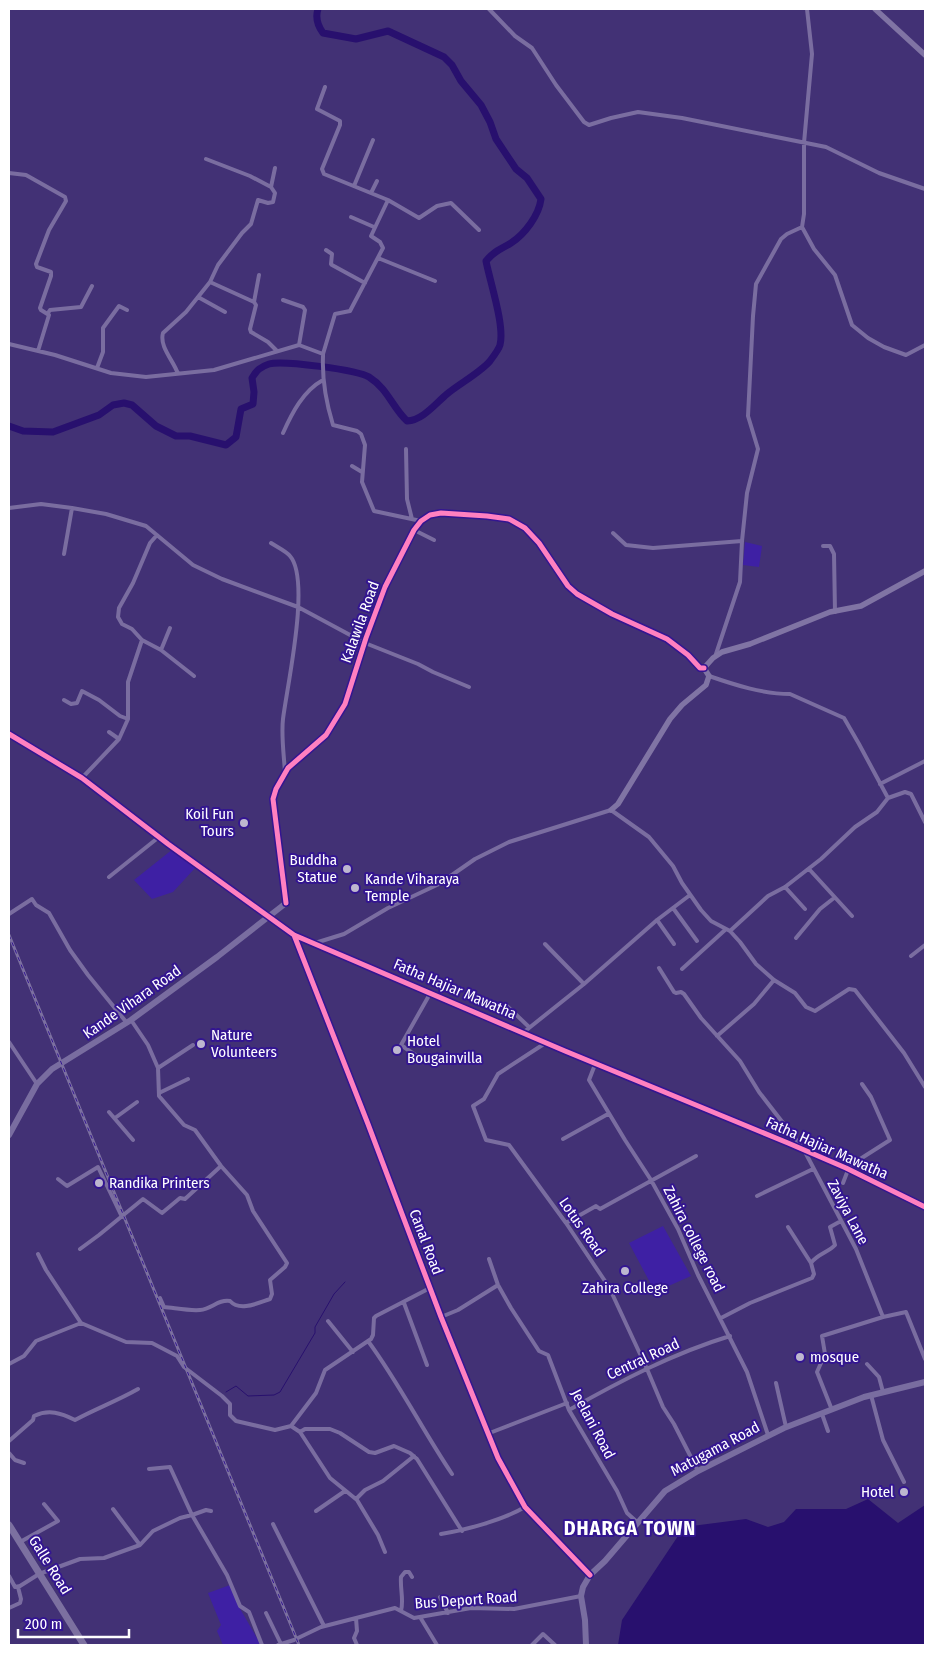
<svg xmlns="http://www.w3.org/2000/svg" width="934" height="1654" font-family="'Fira Sans Condensed',sans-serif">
<rect width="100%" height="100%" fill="#423175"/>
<path fill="#3e20a4" d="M745,542L762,546L759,567L743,565Z
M173,849L196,867L173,892L152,899L134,880Z
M663,1226L691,1276L655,1292L629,1243Z
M230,1585L239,1607L261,1645H223L217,1631L221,1625L208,1593Z"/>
<path fill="#28106e" d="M868,1499L898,1523L925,1505V1645H618L622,1620L684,1527L746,1519L768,1527L784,1522L796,1509H846Z"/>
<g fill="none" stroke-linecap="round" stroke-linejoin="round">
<path stroke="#28106e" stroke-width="1" d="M226,1392L236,1386L248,1396L274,1395L280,1392L312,1338L315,1333V1327L334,1294L345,1282"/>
<path stroke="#28106e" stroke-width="7" d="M9,426L23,431L53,432L99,415L113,405L124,403L132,405L156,426L176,436H190L226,445L236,437L241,409L253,404L254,392L252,378C257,370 260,367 269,364C282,360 358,370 369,377C388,389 392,407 407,421C423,420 435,404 447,394C459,384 481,372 490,361C493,357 499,349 500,345C505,326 490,282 486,261C495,250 500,250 511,243C525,234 539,215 541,199L527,178L516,169L496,139L490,122L481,105L461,81L452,65L444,57L388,31L356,39L323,33C318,26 315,18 318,9"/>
<path stroke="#7a6da0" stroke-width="4" d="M489,9L515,36L532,48L556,85L584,122L589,125L611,118L638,112L682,118L826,147L879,173L925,189
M325,87L317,109L340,121V125L322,169L324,174L388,200L419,218L437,206L451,203L479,230
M206,159L250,176L271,187
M275,168L271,187L275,193L273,202L268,203L258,200L251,224L242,233L218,265L210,282L254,302L256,305L250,329L251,332L268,342L277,351
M9,173L26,175L65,197L66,201L49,230L36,264L37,267L51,272V276L40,308L41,310L49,315L38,351
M354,186L373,140
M371,193L377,181
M351,217L374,227
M802,227L814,249L835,275L852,325L868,338L884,347L906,355L925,345
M326,250L332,254L331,264L332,265L365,283
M378,258L435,281
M198,297L225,312
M283,300L303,307L305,310L299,345
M254,302L259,275
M48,313L50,310L81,307L92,286
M9,344L55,355L111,373L146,377L214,370L299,345L323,354V357C322,381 326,402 333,425L357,431L361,434L365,445L362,482L374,511L421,521
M323,354L335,314L350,311L383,248L380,242L371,236L388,200
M97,368L103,352V328L119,306L127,310
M178,374C174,361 159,347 163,333L186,312L210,282
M283,433C292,413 303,391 323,380
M406,449L407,499L412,519
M352,466L362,472
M9,508L41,504L72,508L106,514L146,526L193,565L222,579L298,607L365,643L418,664L433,672L469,687
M414,530L434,540
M613,533L626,545L653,548L742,541
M271,543C277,547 286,551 290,556C311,580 287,686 283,719C281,736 284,755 285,773
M823,546H830L834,554L835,612
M64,554L72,508
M142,640L161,650L194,676
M161,650L170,628
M716,654L740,582L742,541L747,493L758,449L748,416L753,316L756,284L781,239L787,234L802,227L804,214V143L812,54L807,9
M709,676C735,685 763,694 790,694L844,718L859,744L888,798L905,792L911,794L925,822
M64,700L71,704L77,703L82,691L99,700L120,716L128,719
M109,732L119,739
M82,778L119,739L128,719V682L142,640L132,629L122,624L118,617L119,608L133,583L150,543L157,535
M880,784L925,761
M809,869L852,916
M109,877L159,837
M785,887L805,909
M286,903L273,799L276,789L288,768L326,735L345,704L366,638L385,587L414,530L421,521L430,515L441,513L487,516L509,519L525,528L539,543L568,586L577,594L612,614L667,639L688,655L700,668H704
M673,908L697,941
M9,914L32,899L36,905L49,913L70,950L88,975L127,1023
M657,920L674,944
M730,931L768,896L785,887L821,859L855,827L877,812L888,798
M294,935L368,1124L441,1317L498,1458L525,1507L590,1575
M796,938L820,909L834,898
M315,943L344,934L388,908L439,884L475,859L509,842L611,810L649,837L673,866L682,883L701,910L711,921L730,931L740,942L756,964L774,980L795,993L806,1007L815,1011L849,989L855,990L904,1053L925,1087
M545,944L584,984
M911,956L925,945
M659,968L674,992L676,993L681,992L684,994L701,1018L740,1061L759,1092L804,1150L856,1249L883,1317L822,1336L825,1354L817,1372L832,1410
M682,969L725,930
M506,1005L529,1027
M131,1020L148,1045L158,1068L193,1045
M524,1032L584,984L657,920L690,895
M717,1036L754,1004L774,980
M9,1042L37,1084
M547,1042L498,1074L484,1099L473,1106L486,1140L509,1145L566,1223L609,1287L647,1369L663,1407L674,1424L698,1471
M421,1059L401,1045L431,992
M596,1062L589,1080L625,1140L651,1180L678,1229L698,1275L747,1372L768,1435
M158,1068L159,1096L184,1125L195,1130L221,1166L247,1195L253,1211L287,1263L285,1267L270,1280L272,1294L270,1299C258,1303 240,1312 230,1301C218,1299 212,1309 200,1310C189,1311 175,1308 164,1307L160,1298
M159,1093L188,1079
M109,1112L133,1140
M115,1118L137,1102
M563,1139L608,1114
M846,1168L890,1140L871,1097L862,1084
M58,1179L67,1186L98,1167L122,1217
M843,1183L848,1170
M757,1196L813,1169
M566,1223L596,1206L600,1209L696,1156
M788,1227L811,1263
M80,1249L99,1235L143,1199L162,1213L180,1198L185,1199L221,1166
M38,1254L46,1270L81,1323L126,1342L152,1343L177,1356L184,1367L222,1396L230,1404V1415L236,1421L275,1430L291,1426L316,1393L325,1370L371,1339L373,1335L374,1318L376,1316L430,1288
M489,1259L498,1285L511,1308L539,1351L548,1355L569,1410L617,1491L627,1513L637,1522
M404,1303L427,1365
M441,1317L458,1310L498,1285
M883,1317L906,1312L925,1359
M721,1318L750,1303L812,1278L814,1274L811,1263C817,1254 829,1252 835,1245L830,1227L841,1221
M328,1321L353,1352
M368,1341C399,1383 423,1431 452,1474
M9,1364L24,1356L36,1341L81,1323
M867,1364L879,1377L883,1392
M776,1383L786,1427
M871,1395L883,1440L904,1482
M569,1410C620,1381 674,1353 730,1336
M822,1414L828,1431
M291,1426L300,1432L330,1478L357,1500L378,1535L385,1552
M300,1432L305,1429H330L340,1433L369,1452L375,1453L394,1446L410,1453L417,1459L462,1531
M487,1434L567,1403
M9,1441L33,1420L34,1416C49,1409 61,1413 75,1420C95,1409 117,1401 138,1389
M9,1453L15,1460L24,1463
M149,1469L170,1467L192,1515L206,1510L211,1511
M356,1499L365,1490L383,1481L414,1456
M113,1509L140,1545
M316,1511L345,1491
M273,1524L324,1626
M441,1534C466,1530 503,1520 525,1507
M20,1542L58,1521L44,1504
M9,1576L15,1587L20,1586L39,1574L80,1559L104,1558L140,1545L153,1531L180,1518L192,1515L227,1575L240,1606L249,1612L262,1645
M440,1597L448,1613
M9,1608L20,1603L21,1599L18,1587
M401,1611C404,1600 400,1589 401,1577L405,1572H409L412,1577
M266,1613L281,1644
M420,1617L437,1645
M356,1618L357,1631L354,1638L357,1645
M298,1638L321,1627L395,1608L414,1618L471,1608L514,1609L581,1596
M278,1645L294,1640
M532,1645L543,1634L555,1645"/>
<path stroke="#8074a4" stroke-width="5.5" d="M875,9L925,55
M9,734L82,778L168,844L294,935L565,1051L788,1143L846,1168L925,1207
M611,810L618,804L670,719L682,705L706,685L709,676L704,668L713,658L722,652L750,644L830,612L861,606L925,571"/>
<path stroke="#796da0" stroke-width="6" d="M9,1135L37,1084L52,1069L131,1020L217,957L286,903
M586,1645L585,1620L581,1596L583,1587L590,1575L605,1561L665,1491L698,1471L784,1428L864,1397L925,1382"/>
<path stroke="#7c70a0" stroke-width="7" d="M9,1525L84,1645"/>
<defs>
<path id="rail" d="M9,935L299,1645"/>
</defs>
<use href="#rail" stroke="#7c70a0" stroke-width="3"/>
<use href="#rail" stroke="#331591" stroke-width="1" stroke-dasharray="4" stroke-linecap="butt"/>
<defs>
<path id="cycleway" d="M9,734L82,778L168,844L294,935L565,1051L788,1143L846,1168L925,1207
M286,903L273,799L276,789L288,768L326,735L345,704L366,638L385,587L414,530L421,521L430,515L441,513L487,516L509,519L525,528L539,543L568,586L577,594L612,614L667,639L688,655L700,668H704
M294,935L368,1124L441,1317L498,1458L525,1507L590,1575"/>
</defs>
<use href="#cycleway" stroke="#331591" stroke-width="8"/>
<use href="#cycleway" stroke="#ff80c0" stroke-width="5"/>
</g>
<g fill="#bdb7cf" stroke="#331591" stroke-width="2">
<circle cx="244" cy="823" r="5"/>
<circle cx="347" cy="869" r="5"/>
<circle cx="355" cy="888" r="5"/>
<circle cx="201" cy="1044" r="5"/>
<circle cx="397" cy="1050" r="5"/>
<circle cx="99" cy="1183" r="5"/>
<circle cx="625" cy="1271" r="5"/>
<circle cx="800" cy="1357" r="5"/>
<circle cx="904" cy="1492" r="5"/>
</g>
<g text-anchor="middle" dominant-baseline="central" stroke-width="4" stroke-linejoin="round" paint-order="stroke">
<g font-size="15" fill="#fff" stroke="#331591">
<text transform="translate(360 622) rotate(-70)">Kalawila Road</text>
<text transform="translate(455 989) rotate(23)">Fatha Hajiar Mawatha</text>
<text transform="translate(132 1002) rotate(-35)">Kande Vihara Road</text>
<text transform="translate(827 1148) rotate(24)">Fatha Hajiar Mawatha</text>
<text transform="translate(848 1212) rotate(62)">Zaviya Lane</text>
<text transform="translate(582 1227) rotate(55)">Lotus Road</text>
<text transform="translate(694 1239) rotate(63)">Zahira college road</text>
<text transform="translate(426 1242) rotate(69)">Canal Road</text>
<text transform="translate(643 1359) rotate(-25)">Central Road</text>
<text transform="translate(593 1424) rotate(62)">Jeelani Road</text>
<text transform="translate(715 1449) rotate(-28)">Matugama Road</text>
<text transform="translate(50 1565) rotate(58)">Galle Road</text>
<text transform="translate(466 1600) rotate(-4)">Bus Deport Road</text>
</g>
<g font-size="15" fill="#fff" stroke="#331591" text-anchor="start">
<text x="234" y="814" text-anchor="end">Koil Fun<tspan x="234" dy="17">Tours</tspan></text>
<text x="337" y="860" text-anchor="end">Buddha<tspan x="337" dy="17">Statue</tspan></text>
<text x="365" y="879">Kande Viharaya<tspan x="365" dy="17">Temple</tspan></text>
<text x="211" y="1035">Nature<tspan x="211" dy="17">Volunteers</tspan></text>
<text x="407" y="1041">Hotel<tspan x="407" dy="17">Bougainvilla</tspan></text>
<text x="109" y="1183">Randika Printers</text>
<text x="625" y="1288" text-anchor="middle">Zahira College</text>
<text x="810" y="1357">mosque</text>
<text x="894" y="1492" text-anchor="end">Hotel</text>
</g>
<g font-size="20" font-weight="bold" letter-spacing="1" fill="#fff" stroke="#331591">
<text x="630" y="1528">DHARGA TOWN</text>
</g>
</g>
<rect width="934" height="1654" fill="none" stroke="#ffffff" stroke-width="20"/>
<path d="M18 1629v8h111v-8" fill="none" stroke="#ffffff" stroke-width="2.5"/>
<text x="25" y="1629" font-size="15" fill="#ffffff" stroke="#331591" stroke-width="4" paint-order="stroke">200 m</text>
</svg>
